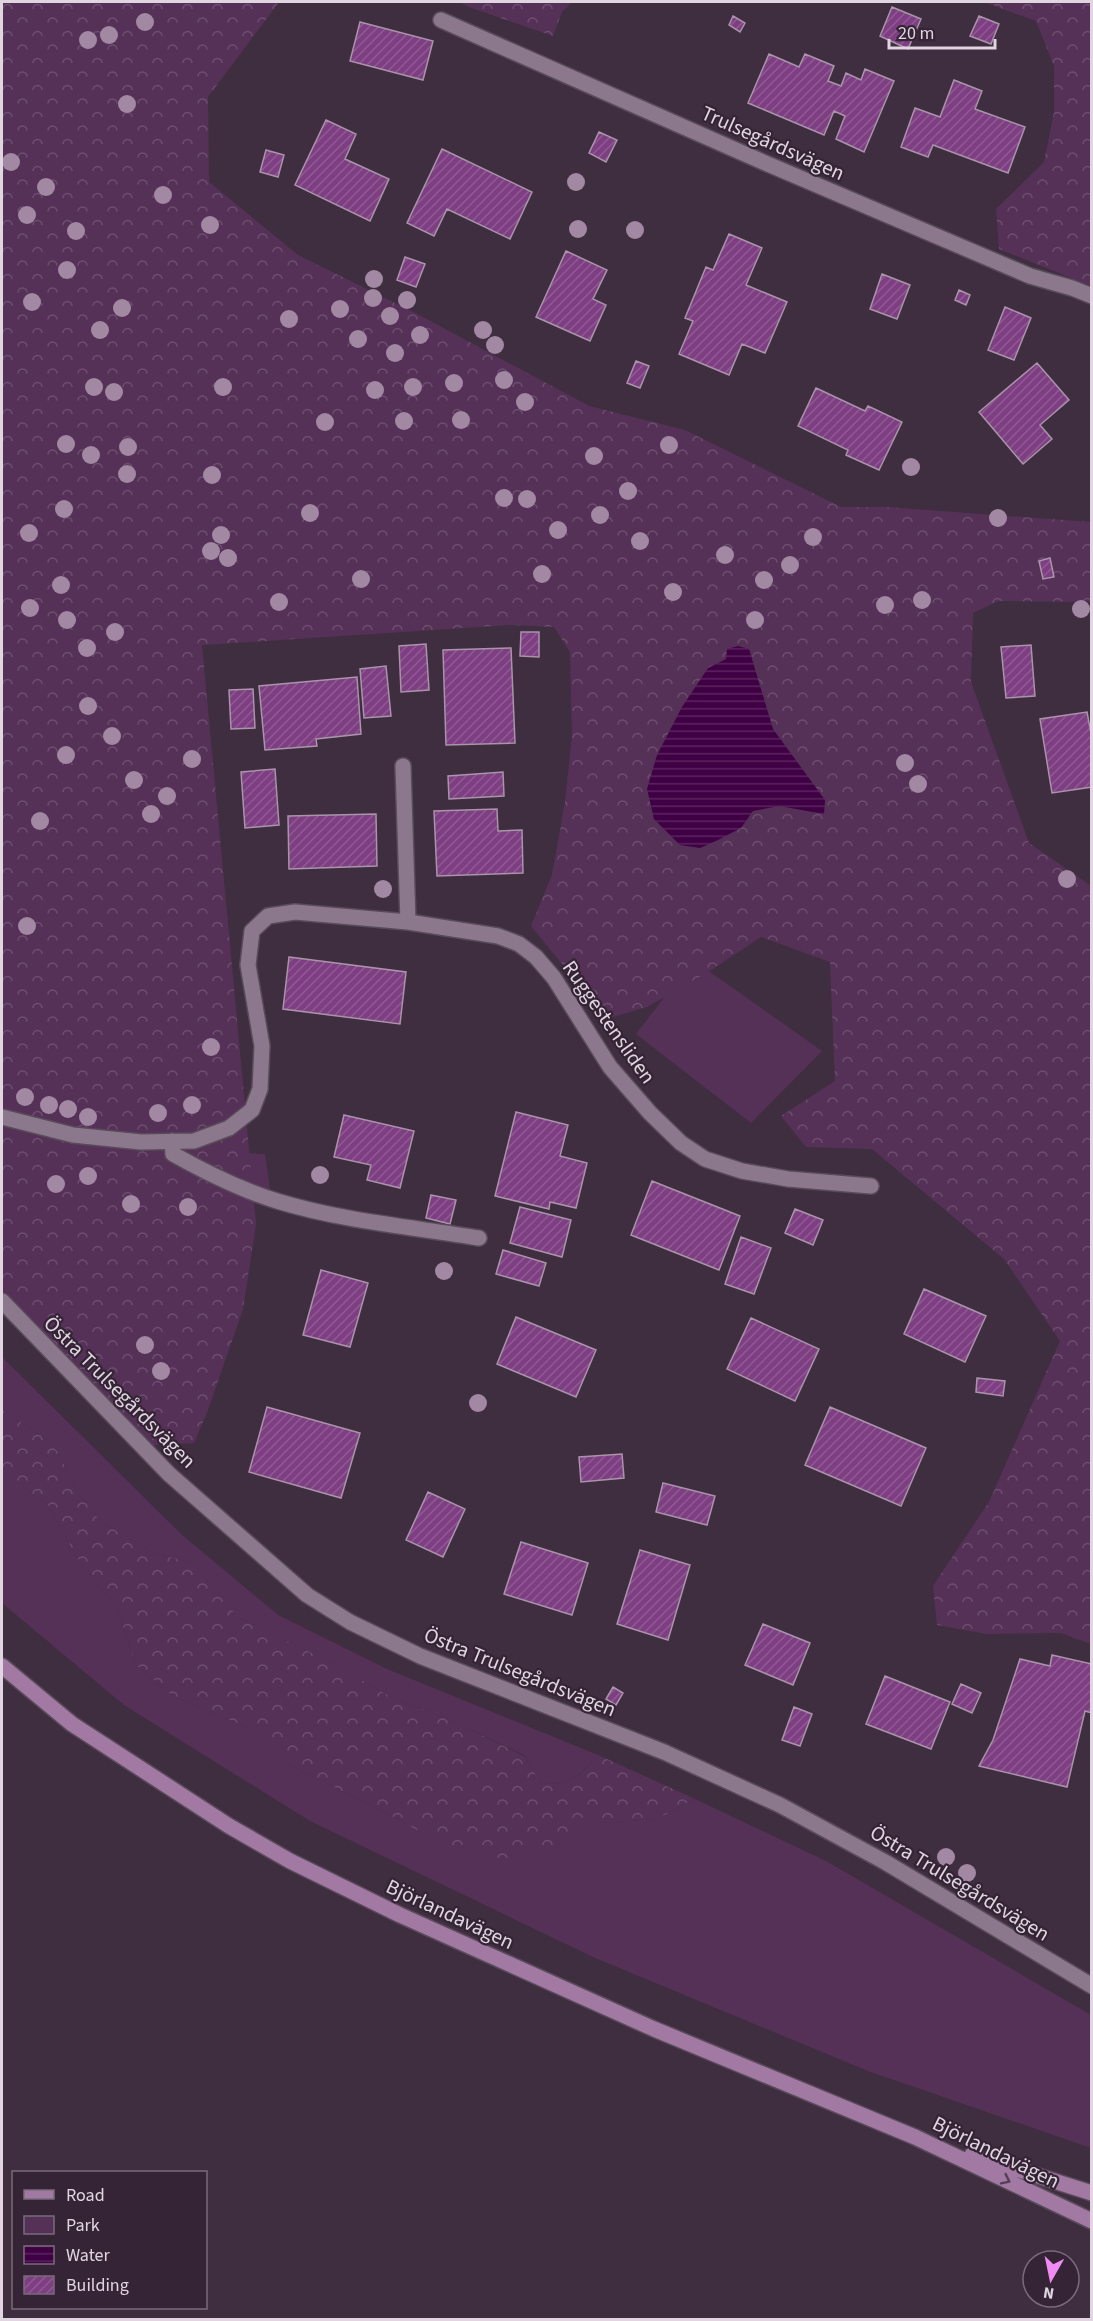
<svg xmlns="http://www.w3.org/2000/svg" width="1093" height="2321" font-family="'Source Sans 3',sans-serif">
<defs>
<pattern id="forest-crowns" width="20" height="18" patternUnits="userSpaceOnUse" patternTransform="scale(1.5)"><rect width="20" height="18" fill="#553157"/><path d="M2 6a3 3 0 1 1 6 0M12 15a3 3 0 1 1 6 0" fill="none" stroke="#6d4e6f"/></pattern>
<pattern id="water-rules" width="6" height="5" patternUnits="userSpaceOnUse" patternTransform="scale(1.5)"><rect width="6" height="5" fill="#3f0044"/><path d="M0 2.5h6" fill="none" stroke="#5a245f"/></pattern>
<pattern id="building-hatch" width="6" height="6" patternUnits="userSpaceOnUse" patternTransform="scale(1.5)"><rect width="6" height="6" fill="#7e3e82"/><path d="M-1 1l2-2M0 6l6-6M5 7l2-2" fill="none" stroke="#905993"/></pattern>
</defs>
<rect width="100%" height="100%" fill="#3f2e40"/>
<path fill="#553157" d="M693,960L822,1051L751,1123L636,1034Z
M246,1153L265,1154L270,1189L258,1187L235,1178Z
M2,1357L181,1534L278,1615L387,1669L598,1755C578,1776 569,1789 538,1782L526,1756L455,1722L389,1696L336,1665L238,1617L191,1562L156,1554L101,1522L76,1490L58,1452L43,1437L2,1410Z
M2,1472L48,1505L76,1556L118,1610L135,1664L172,1696L242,1725L256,1734L291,1766L375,1807L440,1843L555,1845L597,1823L657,1819L695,1799L826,1861L1091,2015V2148L868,2071L593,1957L310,1821L124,1705L2,1603Z"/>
<path fill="url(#forest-crowns)" d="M2,2H279L208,97L209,182L298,255L421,316L589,406L685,430L841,507H886L1091,522V602L998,601L973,613L971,682L1029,843L1091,886V1644L1061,1633L987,1634L937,1625L933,1586L989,1502L1060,1341L1004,1259L872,1149L806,1147L781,1116L835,1081L830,962L761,937L708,972L647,1007L602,1020L563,965L531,926L552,875L565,802L572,736L570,652L554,627L511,625L202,645L256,1224L243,1309L208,1410L194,1443L152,1445L69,1365L2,1291Z
M459,2H572L562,12L553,36L469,7Z
M984,2H1091V286L999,249L996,209L1044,162L1054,112V66L1036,21Z
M2,1410L43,1437L58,1452L76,1490L101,1522L156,1554L191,1562L238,1617L336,1665L389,1696L455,1722L526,1757L539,1782C569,1789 579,1776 598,1755L695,1799L657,1819L597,1823L555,1845L511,1858H499L440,1843L375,1807L291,1766L256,1734L242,1725L172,1696L135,1664L118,1610L76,1556L48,1505L2,1472Z"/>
<path fill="url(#water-rules)" d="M738,646L749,649L773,729L825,800L824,814L779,806L753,811L741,828L718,840L700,848L680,845L654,819L647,789L657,755L682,707L708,668L726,659L727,649Z"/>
<path fill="url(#building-hatch)" stroke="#a994aa" stroke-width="1.5" d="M892,7L921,19L908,49L880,36Z
M733,16L745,23L740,32L729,25Z
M979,16L999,24L991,44L970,36Z
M360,22L433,41L423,80L350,61Z
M769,54L799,67L805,54L834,66L828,81L841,86L846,73L861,80L865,69L894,81L864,152L836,139L845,116L834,111L824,135L748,103Z
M954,80L982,91L975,109L1025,127L1008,173L933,145L928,157L901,147L915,108L940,117Z
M326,120L356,134L345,159L389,179L370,221L295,185Z
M599,132L617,140L606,162L589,153Z
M442,149L532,192L510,239L447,209L434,236L407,223Z
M266,150L284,155L278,177L260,172Z
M729,234L762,248L746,285L787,302L765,353L742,344L729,375L679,354L693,321L685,318L706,267L713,270Z
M566,251L607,270L593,299L606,305L590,341L536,317Z
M405,257L425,264L416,287L397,280Z
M882,274L910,285L897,319L870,309Z
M959,290L970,295L966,305L955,300Z
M1005,307L1031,318L1014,360L988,350Z
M636,361L649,366L640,388L627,383Z
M1037,363L1069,400L1040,425L1052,439L1023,464L979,412Z
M816,388L865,411L868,406L902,422L879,470L846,455L848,450L798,426Z
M1050,558L1054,577L1043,579L1039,561Z
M521,632H539V657L520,656Z
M426,644L429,690L401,692L399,646Z
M1031,645L1035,696L1006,698L1001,647Z
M511,648L515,743L446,745L443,650Z
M386,666L391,716L364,718L360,669Z
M357,677L361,734L316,739L317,746L265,750L259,686Z
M253,689L255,728L231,729L229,690Z
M1087,712L1092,739V787L1052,793L1040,719Z
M275,769L279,825L245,828L241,772Z
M503,772L504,796L449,799L448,776Z
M497,809L498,831L522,830L523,873L437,876L434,811Z
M376,814L377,866L289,869L288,816Z
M289,957L406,972L400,1024L283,1009Z
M516,1112L568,1125L560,1156L587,1163L576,1208L550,1202L549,1209L495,1196Z
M344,1115L414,1131L400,1188L367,1180L371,1165L334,1157Z
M652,1181L740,1216L719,1270L631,1235Z
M431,1195L456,1200L450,1224L426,1218Z
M520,1207L571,1220L562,1257L510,1243Z
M795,1209L823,1220L813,1245L785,1233Z
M741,1237L771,1248L754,1294L725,1284Z
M503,1250L546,1263L539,1286L496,1274Z
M321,1270L368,1283L350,1347L303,1335Z
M924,1289L986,1316L965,1362L904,1334Z
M516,1317L596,1350L576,1397L497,1364Z
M751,1318L819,1349L795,1401L727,1369Z
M977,1378L1005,1381L1003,1396L976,1392Z
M267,1407L360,1433L341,1498L249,1472Z
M830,1407L926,1448L901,1506L805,1465Z
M622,1454L624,1478L581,1482L579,1457Z
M663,1483L715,1496L707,1525L656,1512Z
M428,1492L465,1509L443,1557L406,1540Z
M521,1542L588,1563L572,1615L504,1594Z
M640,1550L690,1565L668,1640L617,1624Z
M763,1624L810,1643L793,1685L745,1665Z
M1052,1655L1092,1664V1713L1085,1711L1067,1787L979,1766L993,1740L1020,1659L1050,1666Z
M885,1676L950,1702L931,1749L866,1724Z
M961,1684L981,1693L972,1713L952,1704Z
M613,1687L623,1693L616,1705L606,1699Z
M794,1707L812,1714L800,1746L782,1740Z"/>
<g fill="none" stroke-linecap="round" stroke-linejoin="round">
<defs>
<path id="lane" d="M172,1141L173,1154C205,1172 241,1190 277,1201C342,1221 412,1227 479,1238"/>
<path id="street" d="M441,20L763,162L1030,276L1072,288L1092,296
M403,766L408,922
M2,1117L73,1135L141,1142L194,1141L229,1128L252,1110L260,1089L262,1046L248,965L252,931L268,916L295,912L408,922L498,936L519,944L536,957L554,978L610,1067L650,1113L681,1143L705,1159L742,1171L788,1179L871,1186
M2,1301L169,1474L307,1595L350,1622L420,1656L664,1752L780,1805L885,1862L1092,1986"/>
<path id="secondary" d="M2,1666L72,1724L229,1826L290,1861L400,1915L654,2029L915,2137L1092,2221
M972,2155L1092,2193"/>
</defs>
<use href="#lane" stroke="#594b5a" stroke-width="18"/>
<use href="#street" stroke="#594b5a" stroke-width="18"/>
<use href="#secondary" stroke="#594b5a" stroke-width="18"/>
<use href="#lane" stroke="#8c788c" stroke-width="15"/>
<use href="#street" stroke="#8c788c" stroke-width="15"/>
<use href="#secondary" stroke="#a179a2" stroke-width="15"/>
</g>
<g fill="#a388a4">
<circle cx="145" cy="22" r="9"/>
<circle cx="109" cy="35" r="9"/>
<circle cx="88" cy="40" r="9"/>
<circle cx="127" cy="104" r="9"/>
<circle cx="11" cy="162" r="9"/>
<circle cx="576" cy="182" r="9"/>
<circle cx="46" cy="187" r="9"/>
<circle cx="163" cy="195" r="9"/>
<circle cx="27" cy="215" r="9"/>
<circle cx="210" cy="225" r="9"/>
<circle cx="578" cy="229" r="9"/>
<circle cx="635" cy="230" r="9"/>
<circle cx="76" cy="231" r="9"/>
<circle cx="67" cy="270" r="9"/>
<circle cx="374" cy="279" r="9"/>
<circle cx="373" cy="298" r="9"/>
<circle cx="407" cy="300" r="9"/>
<circle cx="32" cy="302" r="9"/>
<circle cx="122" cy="308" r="9"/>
<circle cx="340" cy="309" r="9"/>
<circle cx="390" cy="316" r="9"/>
<circle cx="289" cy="319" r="9"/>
<circle cx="100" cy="330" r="9"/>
<circle cx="483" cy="330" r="9"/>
<circle cx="420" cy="335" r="9"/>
<circle cx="358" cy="339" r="9"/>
<circle cx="495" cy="345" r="9"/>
<circle cx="395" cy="353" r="9"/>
<circle cx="504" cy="380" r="9"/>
<circle cx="454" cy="383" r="9"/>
<circle cx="94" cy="387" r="9"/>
<circle cx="223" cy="387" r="9"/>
<circle cx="413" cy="387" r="9"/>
<circle cx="375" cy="390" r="9"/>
<circle cx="114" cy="392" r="9"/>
<circle cx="525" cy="402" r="9"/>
<circle cx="461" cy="420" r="9"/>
<circle cx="404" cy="421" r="9"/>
<circle cx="325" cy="422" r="9"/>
<circle cx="66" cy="444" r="9"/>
<circle cx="669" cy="445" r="9"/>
<circle cx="128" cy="447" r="9"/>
<circle cx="91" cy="455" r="9"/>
<circle cx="594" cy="456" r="9"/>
<circle cx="911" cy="467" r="9"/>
<circle cx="127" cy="474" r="9"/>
<circle cx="212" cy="475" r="9"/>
<circle cx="628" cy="491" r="9"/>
<circle cx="504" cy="498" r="9"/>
<circle cx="527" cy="499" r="9"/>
<circle cx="64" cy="509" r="9"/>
<circle cx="310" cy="513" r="9"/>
<circle cx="600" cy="515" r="9"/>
<circle cx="998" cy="518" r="9"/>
<circle cx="558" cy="530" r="9"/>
<circle cx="29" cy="533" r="9"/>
<circle cx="221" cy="535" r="9"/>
<circle cx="813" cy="537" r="9"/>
<circle cx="640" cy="541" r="9"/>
<circle cx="211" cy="551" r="9"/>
<circle cx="725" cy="555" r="9"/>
<circle cx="228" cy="558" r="9"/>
<circle cx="790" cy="565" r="9"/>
<circle cx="542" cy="574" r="9"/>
<circle cx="361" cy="579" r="9"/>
<circle cx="764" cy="580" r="9"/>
<circle cx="61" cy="585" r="9"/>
<circle cx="673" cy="592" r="9"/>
<circle cx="922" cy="600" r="9"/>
<circle cx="279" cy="602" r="9"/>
<circle cx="885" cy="605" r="9"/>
<circle cx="30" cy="608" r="9"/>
<circle cx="1081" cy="609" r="9"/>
<circle cx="67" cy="620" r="9"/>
<circle cx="755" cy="620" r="9"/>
<circle cx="115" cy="632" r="9"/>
<circle cx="87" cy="648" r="9"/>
<circle cx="88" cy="706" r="9"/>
<circle cx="112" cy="736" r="9"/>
<circle cx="66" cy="755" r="9"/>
<circle cx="192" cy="759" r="9"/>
<circle cx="905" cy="763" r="9"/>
<circle cx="134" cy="780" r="9"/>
<circle cx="918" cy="784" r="9"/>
<circle cx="167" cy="796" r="9"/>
<circle cx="151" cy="814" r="9"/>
<circle cx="40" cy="821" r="9"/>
<circle cx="1067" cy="879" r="9"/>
<circle cx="383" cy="889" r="9"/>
<circle cx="27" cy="926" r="9"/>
<circle cx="211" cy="1047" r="9"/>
<circle cx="25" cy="1097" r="9"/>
<circle cx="49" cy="1105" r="9"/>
<circle cx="192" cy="1105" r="9"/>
<circle cx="68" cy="1109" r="9"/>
<circle cx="158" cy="1113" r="9"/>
<circle cx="88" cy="1117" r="9"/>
<circle cx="320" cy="1175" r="9"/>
<circle cx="88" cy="1176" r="9"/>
<circle cx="56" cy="1184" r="9"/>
<circle cx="131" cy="1204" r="9"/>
<circle cx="188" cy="1207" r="9"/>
<circle cx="444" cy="1271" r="9"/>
<circle cx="145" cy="1345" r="9"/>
<circle cx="161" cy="1371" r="9"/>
<circle cx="478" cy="1403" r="9"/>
<circle cx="946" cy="1857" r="9"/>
<circle cx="967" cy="1873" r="9"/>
</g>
<defs><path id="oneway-chevron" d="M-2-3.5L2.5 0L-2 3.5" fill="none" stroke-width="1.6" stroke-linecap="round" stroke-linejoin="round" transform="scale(1.5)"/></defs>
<use stroke="#553e56" href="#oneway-chevron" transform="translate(1006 2180) rotate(26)"/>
<g text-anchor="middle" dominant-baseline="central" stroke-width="4.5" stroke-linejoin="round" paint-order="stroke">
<g font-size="21" fill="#e0d5e0" stroke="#342435">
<text transform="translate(773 143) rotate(24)">Trulsegårdsvägen</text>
<text transform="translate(609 1022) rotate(55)">Ruggestensliden</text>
<text transform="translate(120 1392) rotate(45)">Östra Trulsegårdsvägen</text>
<text transform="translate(520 1672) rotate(22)">Östra Trulsegårdsvägen</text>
<text transform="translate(960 1883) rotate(31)">Östra Trulsegårdsvägen</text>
<text transform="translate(450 1914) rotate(25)">Björlandavägen</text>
<text transform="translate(996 2152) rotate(26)">Björlandavägen</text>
</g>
</g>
<rect width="1093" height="2321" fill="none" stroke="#e0d5e0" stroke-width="6"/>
<rect x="12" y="2171" width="195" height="138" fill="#342435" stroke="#796b79" stroke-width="1.5"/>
<rect x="24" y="2190" width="30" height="9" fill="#a179a2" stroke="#796b79" stroke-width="1.5"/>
<text x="66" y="2201" font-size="18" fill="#e0d5e0">Road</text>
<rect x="24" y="2216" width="30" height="18" fill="#553157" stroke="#796b79" stroke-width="1.5"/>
<text x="66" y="2231" font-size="18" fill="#e0d5e0">Park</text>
<rect x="24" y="2246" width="30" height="18" fill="url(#water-rules)" stroke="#796b79" stroke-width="1.5"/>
<text x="66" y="2261" font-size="18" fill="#e0d5e0">Water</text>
<rect x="24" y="2276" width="30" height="18" fill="url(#building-hatch)" stroke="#796b79" stroke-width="1.5"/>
<text x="66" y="2291" font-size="18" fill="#e0d5e0">Building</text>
<g transform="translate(1051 2279) rotate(189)"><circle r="28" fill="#342435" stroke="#796b79" stroke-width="1.5"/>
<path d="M0-4.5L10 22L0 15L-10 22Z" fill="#f08bf5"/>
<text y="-9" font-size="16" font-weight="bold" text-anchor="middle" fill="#e0d5e0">N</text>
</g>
<path d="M889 39v9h106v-9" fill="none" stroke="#e0d5e0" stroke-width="3"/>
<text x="898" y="39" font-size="18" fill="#e0d5e0" stroke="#342435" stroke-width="4.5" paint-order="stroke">20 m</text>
</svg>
